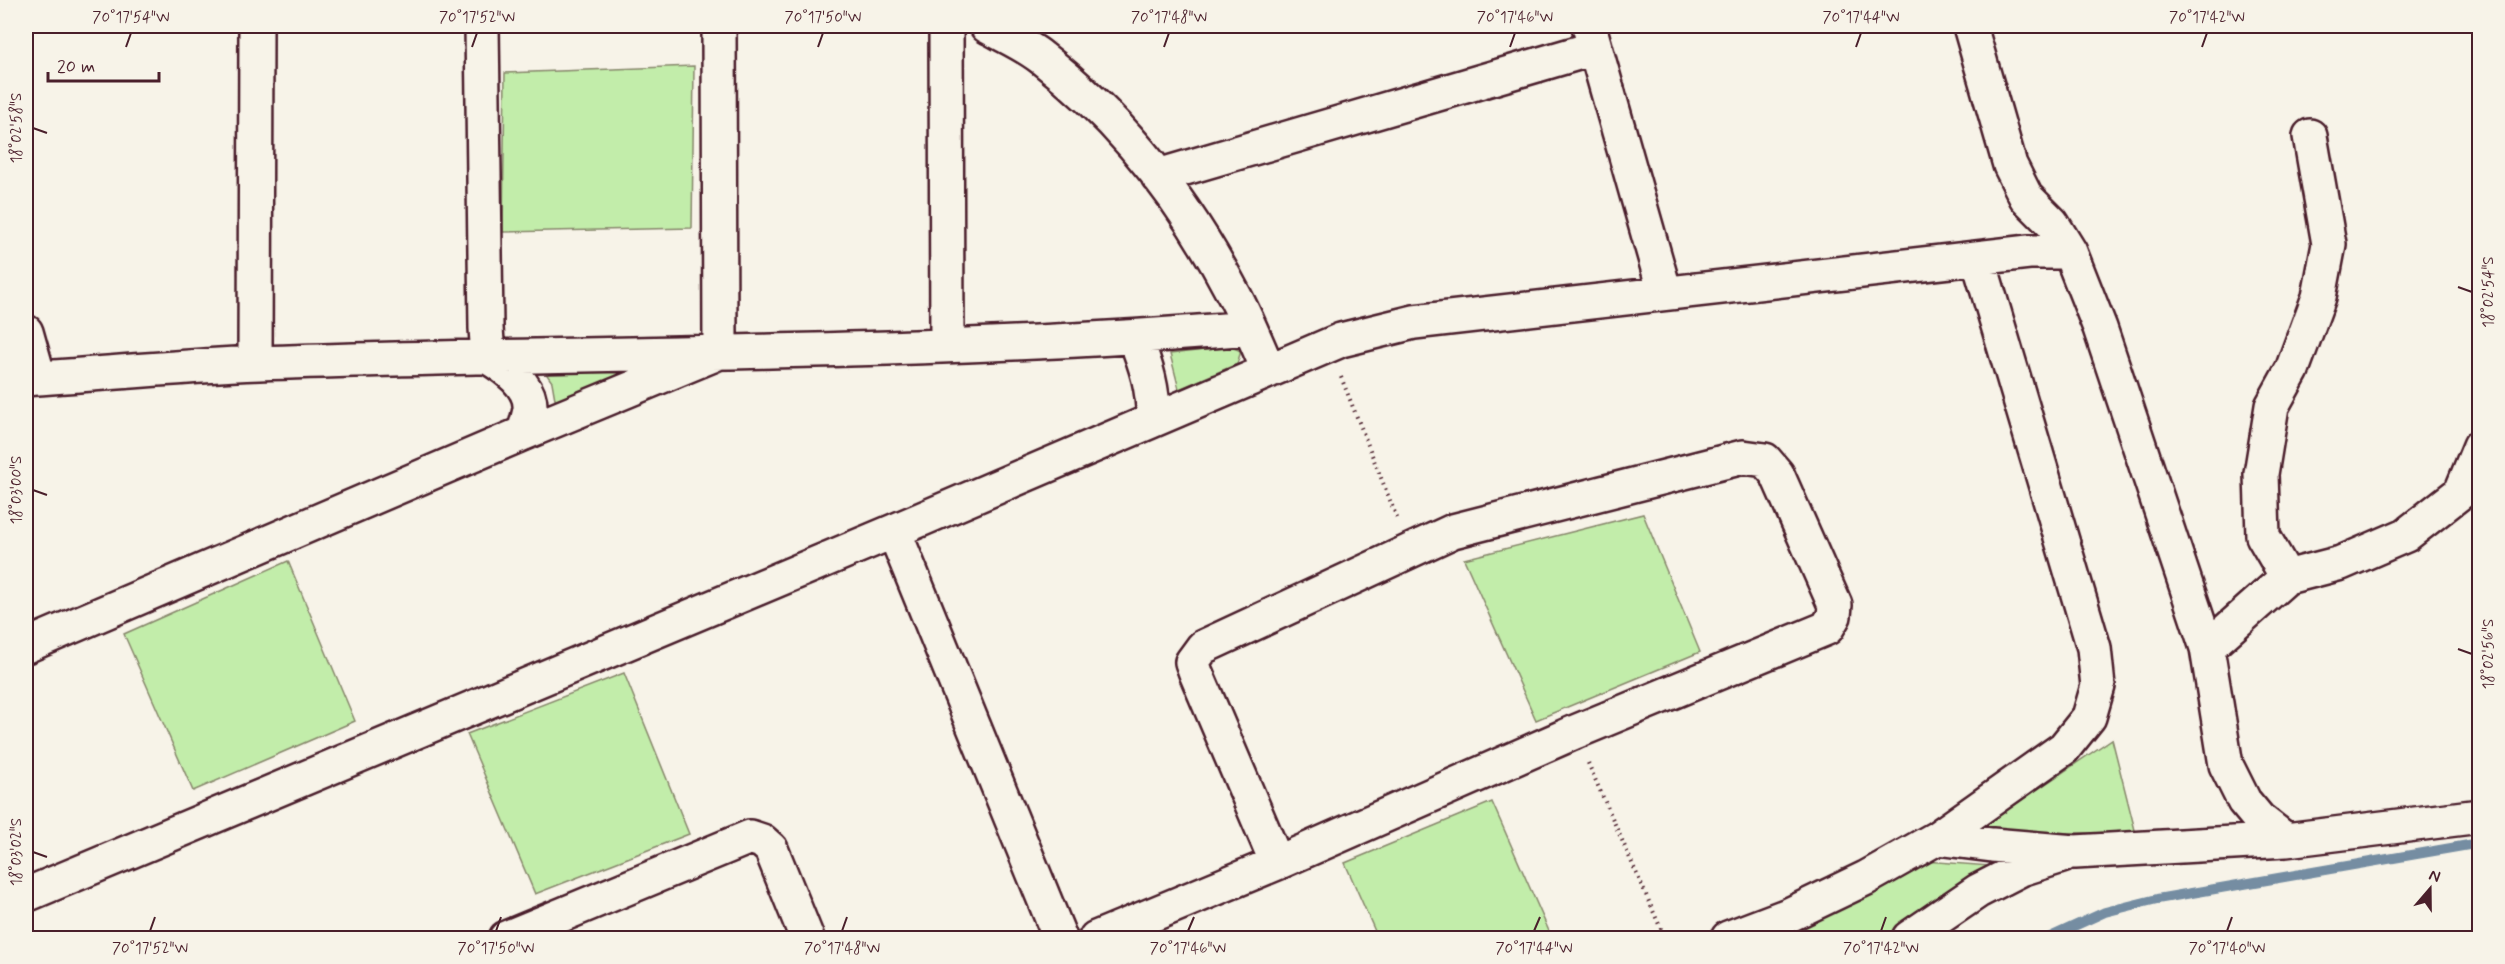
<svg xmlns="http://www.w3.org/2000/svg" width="2505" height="964" font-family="Mynerve,sans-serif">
<rect width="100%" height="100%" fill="#f7f3e8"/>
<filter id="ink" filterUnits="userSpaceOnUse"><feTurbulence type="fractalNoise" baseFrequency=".0167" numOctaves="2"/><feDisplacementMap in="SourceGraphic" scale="12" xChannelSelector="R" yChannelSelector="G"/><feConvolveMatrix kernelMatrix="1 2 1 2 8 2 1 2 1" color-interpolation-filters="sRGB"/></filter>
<g filter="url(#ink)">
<path fill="#c2edaa" stroke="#86866a" stroke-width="1.5" d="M694,66L692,228L503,232L505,73Z
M1231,347L1241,351L1237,364L1179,389L1170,354Z
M643,368L556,405L552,382L543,369Z
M1643,514L1700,652L1536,720L1464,559Z
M288,561L355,721L193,791L124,634Z
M624,673L689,834L535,894L467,734Z
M2112,739L2136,834L1976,831Z
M1492,802L1552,938H1378L1345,863Z
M1924,861L1991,866L1882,938H1767Z"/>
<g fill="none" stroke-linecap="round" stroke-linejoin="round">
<path stroke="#748da2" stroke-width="10" d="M2048,938L2105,912L2157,899L2480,843"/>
<defs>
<path id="minor" d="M482,26L486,328L488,357C505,367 532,386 530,409C529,416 526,425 524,433
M946,26L947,344
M987,26C1005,36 1026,45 1042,58C1122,120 1186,203 1233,293C1247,318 1257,345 1269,371
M1589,26L1665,293
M1970,26L2010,165L2026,197L2052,223L2070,252L2100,328L2207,648L2226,765L2244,801L2259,819L2286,840
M1158,176L1595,48
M26,332L39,378
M1135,338C1146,365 1154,390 1153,420
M255,363L256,26
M26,379C103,374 181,366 259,363C589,351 920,356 1249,328
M894,531L1060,938
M2287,577L2263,536L2261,474L2272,406L2292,370L2319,297L2329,244L2310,136
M26,646L524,433L720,352L719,26
M2207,648L2287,577L2341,563L2406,535L2461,492L2480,446
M1937,838L1992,845L2075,852L2286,840L2480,816
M26,895L894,531L1341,340L1414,322L2029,252H2070
M506,938L750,837L762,841L771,849L807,938
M1096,938L1277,863L1575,732L1827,628L1834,616L1835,605L1777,474L1765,460L1743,457L1453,531L1203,647L1192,662L1196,673L1277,863
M1728,938L1791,914L1866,878L1937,838L2064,748L2089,717L2098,686L2094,648L1978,258
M1909,938L1978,891L2021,869L2062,856"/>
</defs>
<use href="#minor" stroke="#4a1f2b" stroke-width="38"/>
<path stroke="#4a1f2b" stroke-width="4" stroke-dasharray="1.5 4.5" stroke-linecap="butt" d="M1341,377L1397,518
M1588,763L1665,938"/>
<use href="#minor" stroke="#f7f3e8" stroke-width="33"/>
</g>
</g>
<path fill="none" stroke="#4a1f2b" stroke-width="2" d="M126,47L131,33M472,47L477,33M818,47L823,33M1164,47L1169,33M1510,47L1515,33M1856,47L1861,33M2202,47L2207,33M33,128L47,133M2458,287L2472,292M33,490L47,495M2458,649L2472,654M33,852L47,857M150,931L155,917M496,931L501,917M842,931L847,917M1188,931L1194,917M1534,931L1540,917M1881,931L1886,917M2227,931L2232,917"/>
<rect width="2505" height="964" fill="none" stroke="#f7f3e8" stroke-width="66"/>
<g transform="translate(2430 889) rotate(20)" stroke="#f7f3e8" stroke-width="4.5" paint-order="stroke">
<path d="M0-4.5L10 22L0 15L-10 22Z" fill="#4a1f2b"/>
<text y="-9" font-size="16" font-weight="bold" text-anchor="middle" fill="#4a1f2b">N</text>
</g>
<path d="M48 72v9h111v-9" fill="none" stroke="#4a1f2b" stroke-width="3"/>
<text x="57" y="72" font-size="18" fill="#4a1f2b" stroke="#f7f3e8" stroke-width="4.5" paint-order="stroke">20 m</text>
<rect x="33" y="33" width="2439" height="898" fill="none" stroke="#4a1f2b" stroke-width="2"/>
<g font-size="15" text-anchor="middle" fill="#4a1f2b">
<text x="131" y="22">70°17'54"W</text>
<text x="477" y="22">70°17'52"W</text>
<text x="823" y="22">70°17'50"W</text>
<text x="1169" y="22">70°17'48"W</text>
<text x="1515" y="22">70°17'46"W</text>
<text x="1861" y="22">70°17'44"W</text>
<text x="2207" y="22">70°17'42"W</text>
<text transform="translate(16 128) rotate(-90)" y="5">18°02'58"S</text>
<text transform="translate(2488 292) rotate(-90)" y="5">18°02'54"S</text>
<text transform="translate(16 490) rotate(-90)" y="5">18°03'00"S</text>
<text transform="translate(2488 654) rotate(-90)" y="5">18°02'56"S</text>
<text transform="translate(16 852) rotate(-90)" y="5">18°03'02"S</text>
<text x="150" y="953">70°17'52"W</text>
<text x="496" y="953">70°17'50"W</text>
<text x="842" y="953">70°17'48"W</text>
<text x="1188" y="953">70°17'46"W</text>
<text x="1534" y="953">70°17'44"W</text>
<text x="1881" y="953">70°17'42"W</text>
<text x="2227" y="953">70°17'40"W</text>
</g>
</svg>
